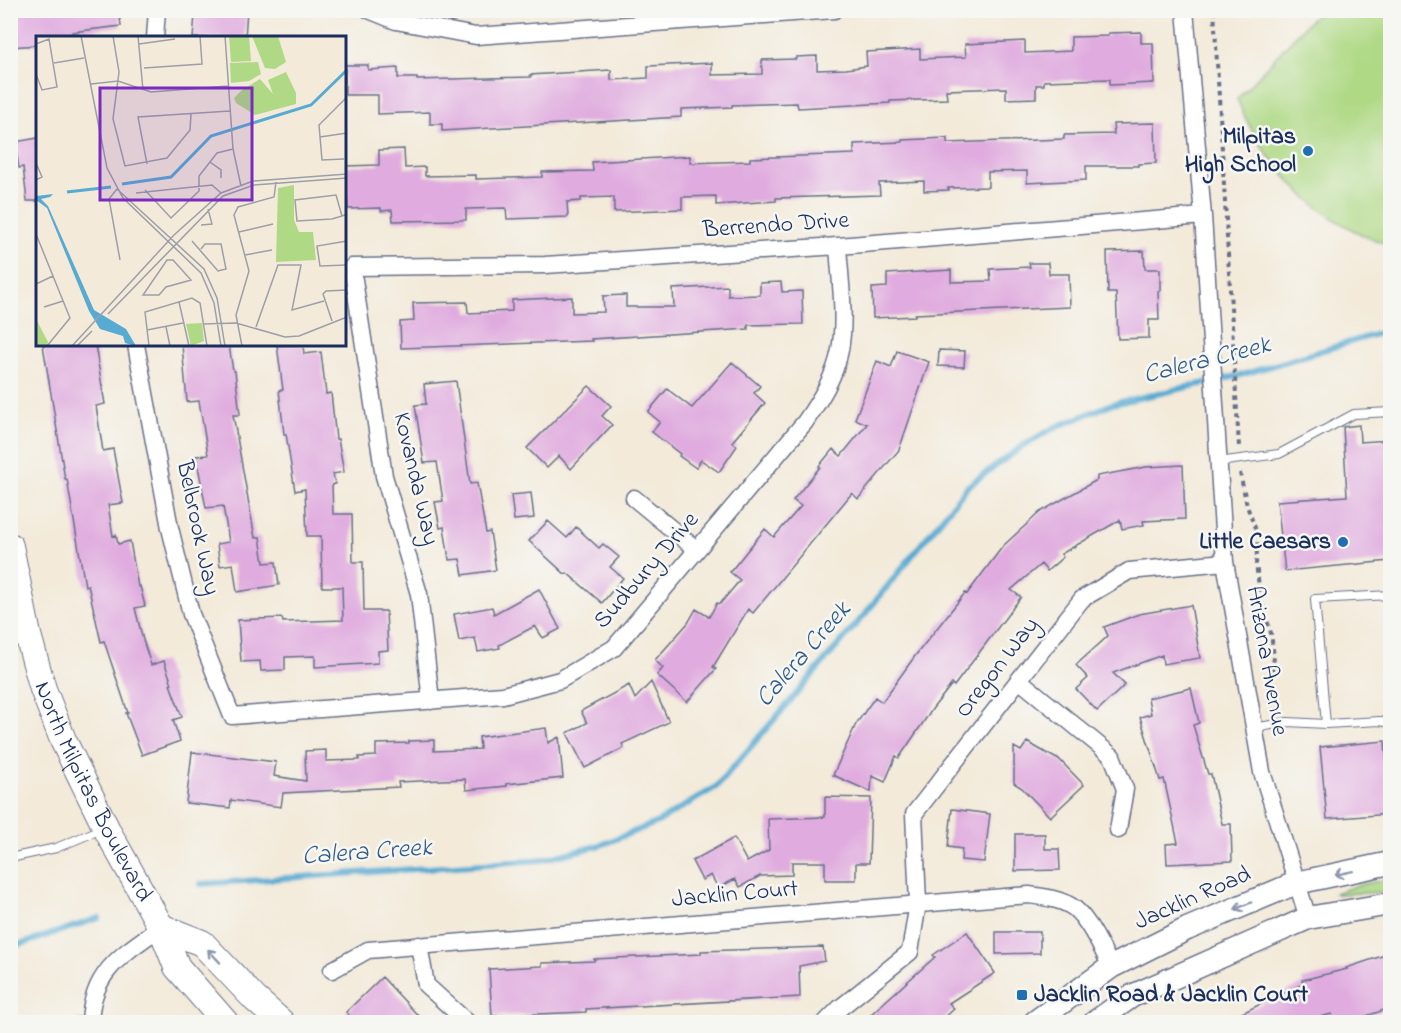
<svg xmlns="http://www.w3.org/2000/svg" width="1401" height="1033" font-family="'Indie Flower',sans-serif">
<rect width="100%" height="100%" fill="#f6f6f2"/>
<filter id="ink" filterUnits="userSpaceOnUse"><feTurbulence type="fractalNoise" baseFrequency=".0167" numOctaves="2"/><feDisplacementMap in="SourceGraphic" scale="12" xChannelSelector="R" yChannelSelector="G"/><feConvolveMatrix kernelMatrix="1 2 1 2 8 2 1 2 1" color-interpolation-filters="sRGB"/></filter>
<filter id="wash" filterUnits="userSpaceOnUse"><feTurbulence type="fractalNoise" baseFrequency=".008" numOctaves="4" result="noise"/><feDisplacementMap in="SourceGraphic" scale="24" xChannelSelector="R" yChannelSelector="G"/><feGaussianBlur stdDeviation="1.35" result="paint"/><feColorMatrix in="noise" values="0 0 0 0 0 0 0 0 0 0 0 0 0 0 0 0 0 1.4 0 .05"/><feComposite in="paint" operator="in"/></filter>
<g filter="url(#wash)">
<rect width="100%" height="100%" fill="#f3ead9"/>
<path fill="#afd985" stroke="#658472" stroke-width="1.5" d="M1324,11H1390V245C1320,224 1264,166 1237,99L1312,18Z
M1390,879V892L1337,894L1335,893L1358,885Z"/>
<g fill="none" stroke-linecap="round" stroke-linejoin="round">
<path stroke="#57aad2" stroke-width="6" d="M201,884L541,860L601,845L658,822L716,787L866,613L968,486L1027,443L1054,428L1112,404L1241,375L1390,330
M10,945L22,944L99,918"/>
</g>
<g id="blocks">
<path fill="#e0acdf" d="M10,10H119L121,26L72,32V38H38V45L10,47Z
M207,10H247L245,38H193L195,15L207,16Z
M1141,32V43H1153L1154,83L1110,85V79L1044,81V85H1036V98L1006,99V88L946,90L947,99L890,101V103L798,108L797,103L732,105V107L681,109V117L442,131V124H430V112L378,114V95H345V65H368V70L398,68V78H417V80L531,77L530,75L611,70V80L648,78V66L712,63V75L762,74V60L796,59V57L817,56V70L846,69L867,66L866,52L920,49V59L966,57L965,44L1025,41V53L1071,51V37L1108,36V33Z
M1155,123L1156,163L1138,164V166H1086V180L1027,183V171L988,172V187L948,188L949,190L924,191V181L879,183L880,195L776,198V201L716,205V196L682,197V209L614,212V197L581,198V201L567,202L568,217L507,219L506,208L466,209V220L393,221L392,210L381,211V208L348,209L347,197H345V166L379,165V150L404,149L405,168L425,167V176L476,175V179L542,177V172L593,171L592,162L690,156V163L750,161V158L854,154V144L902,142V140L947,138V143L1064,139V135L1114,134L1113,124Z
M38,138V201H27L23,167L19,168L15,142Z
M1144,251L1145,269H1160V291H1158L1159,320H1149V338L1118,339L1116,293H1108L1107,252Z
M1029,263H1048L1049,274H1069L1070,307L915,314V316L873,318L872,288L887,287V274L951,270V282L991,281L990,269L1030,267Z
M781,282L782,292L802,291L803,324L748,325V329L591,339L592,341L401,348L400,322L414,321L413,303L467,302L468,313L512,311V300L572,297V313L604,312L603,296L626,295V307H674L673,289L728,286V296L760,295V283Z
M43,345H95L105,404L96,406L103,451L113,449L123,503L108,505L113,536L116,535L118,544L130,541L138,587L140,586L145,606L135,608L143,640L151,665L164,661L172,684H170L182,717L173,720L180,741L142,755L126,713H128L104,641L101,642L88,585L85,586L67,479H65Z
M182,345H229L233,371H235L240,415H233L255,538L260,537L264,563L276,562L279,585L237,592L233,564L220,566L217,544L229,542L223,506L206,508L196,456L208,455L199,401L187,402Z
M277,345H303L304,354L321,352L326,394L331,393L336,439H338L344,472L333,474L335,484L332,485L333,514H352L353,562H363L364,611H386L388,650L378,651V663L315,667V656L285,657V670L261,671L260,661L241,662L238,620L282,618L283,622L343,620L342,587H322L321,536H307L305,489L295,491L286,434H284L279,390H283Z
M939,350L965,351L964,367L938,366Z
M897,351L929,362L899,450L858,499L852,493L753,613L748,609L713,667L716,669L687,702L657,675L663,668L655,660L688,623L696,609L709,617L717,603L720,604L740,580L730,572L751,546L765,529L774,537L801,506L793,500L820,467L819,466L833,449L841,456L867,424L855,419L877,361L891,367Z
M732,362L760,386L754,393L765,403L732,442L737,446L719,472L701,460L696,468L679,456L680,454L652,432L660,422L648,412L667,389L692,408Z
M456,381L470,484L477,483L486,533L490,532L496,570L463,575L460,559L449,560L444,527L440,528L435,502L443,501L437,462L424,463L415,405L426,404L424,384Z
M589,386L611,406L602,416L612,425L571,469L559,456L547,468L527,448Z
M1359,425L1360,442L1390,440V561L1285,571L1277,501L1347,496L1343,427Z
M1183,465L1185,519L1143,521L1144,525L1122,529L1120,520L1061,554L1063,557L1047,571L1041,564L1011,590L1021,597L954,686L952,684L933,708L899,758L896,756L885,782L872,776L871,792L833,775L856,724L875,697L882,702L915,656L965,593L967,594L1003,546L1040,512L1097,480V476L1146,467Z
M531,493L534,518L514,520L511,495Z
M548,521L567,538L576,527L599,548L603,544L619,557L610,567L623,578L602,603L567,573L565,574L529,541Z
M539,589L560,629L543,638L535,626L499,645L500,648L478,652L475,638L459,641L454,614L492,607L494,614Z
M1191,605L1200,658L1163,664L1162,655L1113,673L1125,685L1097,711L1076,689L1088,678L1076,665L1108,636L1104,627L1139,614Z
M651,682L669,722L622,744L624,748L585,768L567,733L587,723L581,711L629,685L635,699Z
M1191,688L1199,723L1193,725L1208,774H1211L1222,824H1231L1232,861L1167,864L1166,844L1178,843L1164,779L1160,780L1140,717L1151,714L1148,698Z
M546,728L548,743L559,737L563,778L506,784L507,786L466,790L465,779L398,782L399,787L283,793L281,807L231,800L230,808L186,803L192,752L276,762L274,776L306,781L305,751L326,750V761L359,760V757L376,756V744L409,743V741L434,740V751L480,749L479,737Z
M1385,741L1390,814L1327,819L1320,747Z
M1027,742L1057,759L1058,758L1084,785L1050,817L1022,788L1014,783V747L1021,751Z
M825,797L871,798L869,863H856V880H825V862H792V875L760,876L740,887L735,879L718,888L711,875L702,880L692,861L734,838L747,862L769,850L768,819L825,817Z
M952,809L990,814L984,862L961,860L962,849L948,847Z
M1015,834H1045V849H1059L1060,870L1015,871Z
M967,932L995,973L949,1003L954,1009L939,1023H861L935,957L933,955Z
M996,932H1040V953L996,954Z
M823,947L825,961L799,966L800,997L586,1009V1012L492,1016L489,969L542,966V963L594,961V959L701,954V951Z
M1385,955L1390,971V1008L1346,1023H1335L1332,1014L1296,1023H1221L1303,984L1302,980L1347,969L1346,968Z
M382,977L425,1023H356L346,1012Z"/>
</g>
</g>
<g filter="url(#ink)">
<use href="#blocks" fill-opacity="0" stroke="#677089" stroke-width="1.5"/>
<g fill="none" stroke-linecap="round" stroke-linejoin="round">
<defs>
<path id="service" d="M1218,462L1279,454L1354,414L1390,412
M1326,724L1315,599L1390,595
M1254,728L1288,722L1326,724L1380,721L1390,723
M10,858L56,848L104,828
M73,1022L89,1020"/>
<path id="minor" d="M369,10L396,21L476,36L834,10
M1185,10L1203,216L1225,562L1262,772L1308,918
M155,38L157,10
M136,345L170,528L191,614L232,716L503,695L560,680L614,648L805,422C820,400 835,377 840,350C846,317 840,280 838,246
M634,498L697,550
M1019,680L1112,756L1125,789L1118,830
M431,701L419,594L384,476L352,267L545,265L838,246L1203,216
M419,945L426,985L467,1022
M332,970L368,950L1029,895C1044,897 1061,899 1074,908C1089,920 1103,950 1111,967
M90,1022C92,971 123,954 161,927
M826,1022L840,1008L910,952L918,903L914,814L1082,599L1129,571L1225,562"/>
<path id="secondary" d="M1035,1022L1111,967L1187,929L1296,883L1390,863
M1095,1022L1132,996L1308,918L1390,904"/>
<g id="primary">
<path id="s1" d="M10,546L28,635L43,689L63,740L108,832L161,927L177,967L225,1022"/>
<path d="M161,927L202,943L255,999L281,1022"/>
</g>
</defs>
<use href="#service" stroke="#677089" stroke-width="10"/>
<use href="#minor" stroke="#677089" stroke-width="19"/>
<use href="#secondary" stroke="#677089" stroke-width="25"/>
<use href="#primary" stroke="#677089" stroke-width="28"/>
<path stroke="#677089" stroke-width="4" stroke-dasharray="4.5 4.5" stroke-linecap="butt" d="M1214,10L1239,447
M1240,473L1247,506L1258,536L1256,564L1261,601L1271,633L1274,657L1270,683L1269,703"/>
<use href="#service" stroke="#fff" stroke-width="8"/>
<use href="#minor" stroke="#fff" stroke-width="16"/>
<use href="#secondary" stroke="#fff" stroke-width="22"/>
<use href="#primary" stroke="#fff" stroke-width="26"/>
</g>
<defs><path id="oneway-shaft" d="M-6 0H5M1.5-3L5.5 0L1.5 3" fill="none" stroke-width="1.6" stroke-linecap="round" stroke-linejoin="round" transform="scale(1.5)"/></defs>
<g stroke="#8d97ae">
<use href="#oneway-shaft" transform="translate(1344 873) rotate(168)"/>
<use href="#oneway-shaft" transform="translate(1243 906) rotate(157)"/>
<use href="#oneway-shaft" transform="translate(214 956) rotate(-133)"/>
</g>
</g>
<g fill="#1f6fb2" stroke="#f6f6f2" stroke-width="2">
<circle cx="1308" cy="151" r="6"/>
<circle cx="1343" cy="542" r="6"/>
<rect x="1016" y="989" width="12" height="12" rx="3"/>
</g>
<g text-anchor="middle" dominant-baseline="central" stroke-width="5" stroke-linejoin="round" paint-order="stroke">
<g font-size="24" font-weight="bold" fill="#1b2f5e" stroke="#f6f6f2" text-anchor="end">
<text x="1296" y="137">Milpitas<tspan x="1296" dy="28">High School</tspan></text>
<text x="1331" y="542">Little Caesars</text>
<text x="1034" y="995" text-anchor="start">Jacklin Road &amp; Jacklin Court</text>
</g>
<g font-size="24" fill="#1b2f5e" stroke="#f6f6f2">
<text transform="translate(776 226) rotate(-4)">Berrendo Drive</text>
<text transform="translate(415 479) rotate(77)">Kovanda Way</text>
<text transform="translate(197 528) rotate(78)">Belbrook Way</text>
<text transform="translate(647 571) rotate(-49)">Sudbury Drive</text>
<text transform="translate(1266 661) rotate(80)">Arizona Avenue</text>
<text transform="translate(998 668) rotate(-52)">Oregon Way</text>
<text stroke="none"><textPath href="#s1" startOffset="261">North Milpitas Boulevard</textPath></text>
<text transform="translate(735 895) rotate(-5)">Jacklin Court</text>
<text transform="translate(1193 899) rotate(-24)">Jacklin Road</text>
</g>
<g font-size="26" font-style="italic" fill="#305a87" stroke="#f6f6f2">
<text transform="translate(1207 361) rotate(-14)">Calera Creek</text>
<text transform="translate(804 655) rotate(-49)">Calera Creek</text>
<text transform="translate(367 853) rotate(-4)">Calera Creek</text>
</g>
</g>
<g transform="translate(36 36)">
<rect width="310" height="310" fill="#f3ead9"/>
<path d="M193,0H213L215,25L195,26ZM216,0H242L250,26L239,33L229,32ZM222,26L225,38L213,45L195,47L194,27ZM250,36L260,57V68L219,79L200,67L198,62L206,54L224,43L237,58L232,44ZM258,149V184L263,196H277L280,224L240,226L242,152ZM0,283L12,306L11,310H0ZM166,287L168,305L155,310L150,288Z" fill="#afd985"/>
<path d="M17,158L14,161L5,163L12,170L58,274L90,293L100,310L89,307L87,300L64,293L53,275L11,172L0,164V160Z" fill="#57aad2"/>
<path fill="none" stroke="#57aad2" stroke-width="3" d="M86,148L135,141L175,100L275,69L311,34M31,156L75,151"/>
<path fill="none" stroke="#9d9fa8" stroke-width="1.5" d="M45,0L71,132L87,162L165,237L178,267L185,310M77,0L83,36L77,83L89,130L131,122L154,94L155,78M102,0L107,54M189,0L197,113L205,150M0,8L13,3L21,51L6,54L0,38M103,8L139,3M18,27L48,22M108,32L166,28L164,0M55,48L82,45L115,56L192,50M284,101L311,97M308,123L286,124L283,89L311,61M174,126L185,134V142M0,127L6,141L0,144M111,128L102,81L194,75M81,153L73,163L84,224M81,153L168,233L181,262L189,310M109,154L135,182L163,155V140L181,117L197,113M100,157L176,149L185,157M306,180L300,159L259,164L261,185L296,183L306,180L311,178M165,189L176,188L172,173M203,196L237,188M0,198L34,282L11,310M156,205L182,235L190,233L185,208H169L165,213M311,205L281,210L284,230L311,229M209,219L236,214M131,224H137L155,244L130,251L123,259H107ZM0,248L17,240M143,266L153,310M8,271L27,265M72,278L187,160L218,149L311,142M296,285L287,258L290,255L311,254M167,288L200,287L249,301L263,300L311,281M130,291L134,310M220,291L242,229H265L256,274L288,265M111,294L147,287M36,310L138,199L185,157L217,145L311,138M41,310L56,295M113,310L109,276L156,262L164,267L171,310M206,310L200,279L213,235L198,179L202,171L238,161L240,146"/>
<path fill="#7b2cbf" fill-opacity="0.15" stroke="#7b2cbf" stroke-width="3" d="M64,52H216V164H64Z"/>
<rect width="310" height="310" fill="none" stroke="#1b2f5e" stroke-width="3"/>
</g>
<rect width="1401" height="1033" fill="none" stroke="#f6f6f2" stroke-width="36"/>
</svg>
